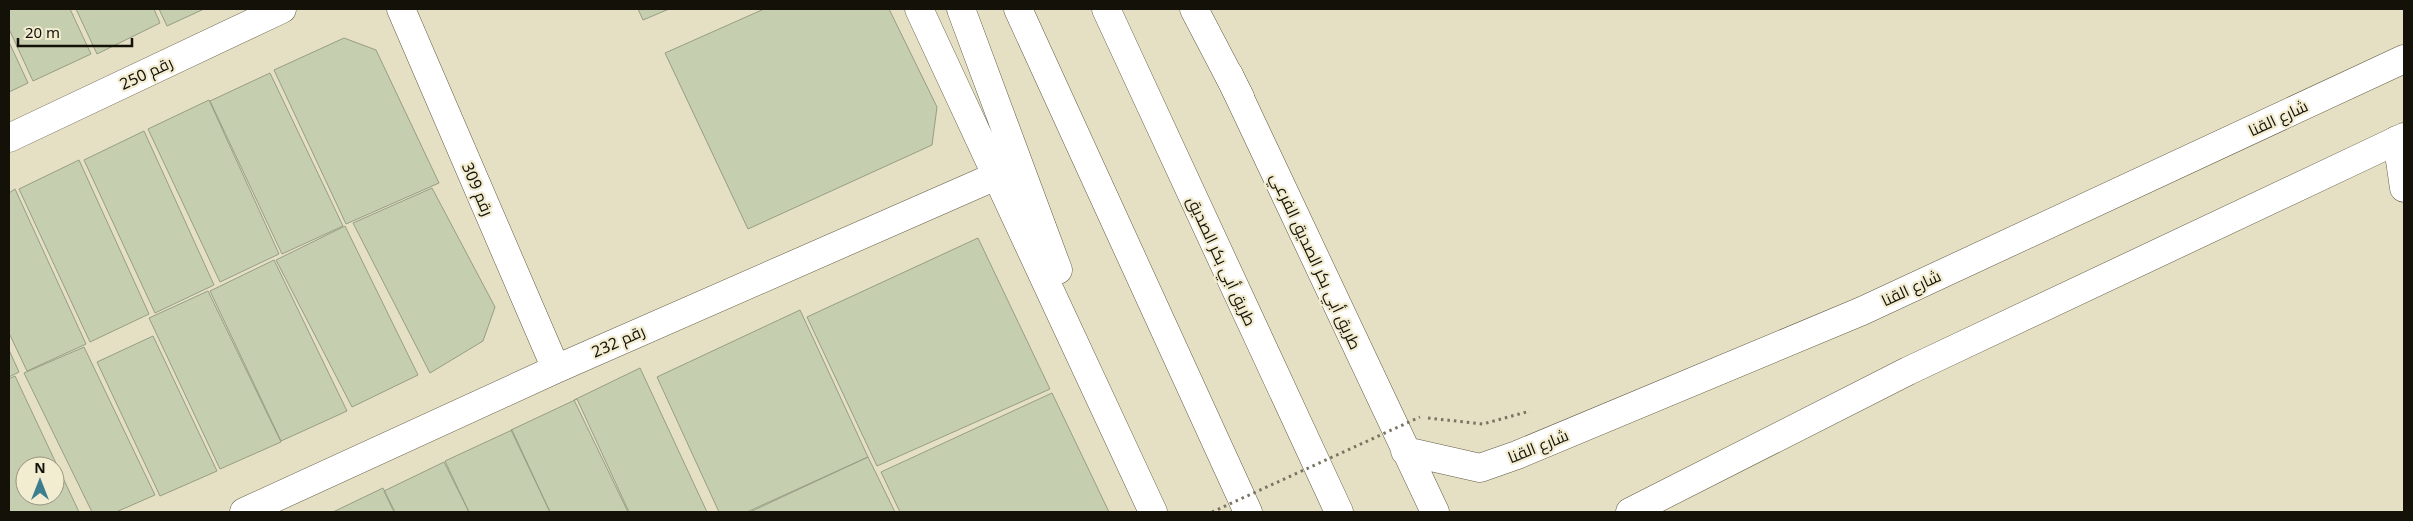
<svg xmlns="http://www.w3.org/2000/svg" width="2413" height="521" font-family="'Noto Sans',Cairo,sans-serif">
<rect width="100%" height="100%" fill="#e5dfc4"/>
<path fill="#c5ceae" stroke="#969e85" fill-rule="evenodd" d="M9,9H70L91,54L33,81L9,29Z
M76,9H154L160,23L97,54Z
M159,9H204L167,26Z
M638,9H669L643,20Z
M764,9H889L937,107L932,145L748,229L665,53Z
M344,38L376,50L439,183L346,224L274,70Z
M9,42L28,83L9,92Z
M270,73L343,226L282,254L210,101Z
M209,100L279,254L220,282L148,129Z
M144,131L214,285L155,313L84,160Z
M79,160L149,314L90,342L19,189Z
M432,188L495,307L483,341L430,373L353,223Z
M15,189L86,344L27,371L9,333V193Z
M345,226L418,375L352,407L276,260Z
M978,238L1050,389L877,466L807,317Z
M274,260L347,411L281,441L210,291Z
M208,291L281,442L220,469L149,318Z
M800,310L868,457L747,512H719L657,377Z
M153,336L217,471L160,496L97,362Z
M84,347L155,495L116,512H92L24,373Z
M9,350L19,372L9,377Z
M640,368L707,512H628L574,400Z
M15,376L79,512H9V379ZM25,466H55V496H25Z
M1052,393L1109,512H900L881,472Z
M577,399L629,512H550L511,430Z
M512,430L550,512H469L445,461Z
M868,457L895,512H750Z
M444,462L469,512H394L384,491Z
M383,488L395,512H333Z"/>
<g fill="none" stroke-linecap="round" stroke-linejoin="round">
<defs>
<path id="street" d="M401,9L556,369
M9,138L282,9
M2404,144L2397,140L2404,188
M244,512L556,369L996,176"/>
<path id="secondary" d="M919,9L1153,512
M961,9L1058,270
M1229,75L1435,512
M1405,451L1480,468L1517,455L1862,311L2404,59
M1630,512L1908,371L2404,137"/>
<path id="primary" d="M1018,9L1248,512
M1106,9L1339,512
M1194,9L1240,97"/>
</defs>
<use href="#street" stroke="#625c44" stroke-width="29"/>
<use href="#secondary" stroke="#625c44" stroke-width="29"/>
<use href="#primary" stroke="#625c44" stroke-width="29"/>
<path stroke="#797462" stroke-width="3" stroke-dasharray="2.5 4" stroke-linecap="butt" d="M1428,418L1483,424L1530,411"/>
<use href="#street" stroke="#fff" stroke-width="28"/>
<use href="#secondary" stroke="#fff" stroke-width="28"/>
<use href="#primary" stroke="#fff" stroke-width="28"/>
<path stroke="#797462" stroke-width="3" stroke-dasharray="2.5 4" stroke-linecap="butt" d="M1212,512L1420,417"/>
</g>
<g text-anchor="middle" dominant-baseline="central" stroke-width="4.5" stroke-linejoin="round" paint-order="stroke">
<g font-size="16" fill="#141108" stroke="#f2ecd1">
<text transform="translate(146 73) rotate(-25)">رقم 250</text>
<text transform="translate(2278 118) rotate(-25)">شارع القنا</text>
<text transform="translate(478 189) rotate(67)">رقم 309</text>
<text transform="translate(1222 261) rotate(65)">طريق أبي بكر الصديق</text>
<text transform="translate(1316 261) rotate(65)">طريق أبي بكر الصديق الفرعي</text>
<text transform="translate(1911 288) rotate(-25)">شارع القنا</text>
<text transform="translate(618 341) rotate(-24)">رقم 232</text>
<text transform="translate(1538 446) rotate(-22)">شارع القنا</text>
</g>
</g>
<rect width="2413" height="521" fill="none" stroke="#141108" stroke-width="20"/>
<g transform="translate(40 481)"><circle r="24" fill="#f2ecd1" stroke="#999481"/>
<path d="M0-4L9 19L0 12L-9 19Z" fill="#3c7e8f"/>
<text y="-8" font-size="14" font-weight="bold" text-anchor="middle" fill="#141108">N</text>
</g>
<path d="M18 38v8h114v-8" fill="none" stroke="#141108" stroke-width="2.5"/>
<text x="25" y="38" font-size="15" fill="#141108" stroke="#f2ecd1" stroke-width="4" paint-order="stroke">20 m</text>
</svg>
